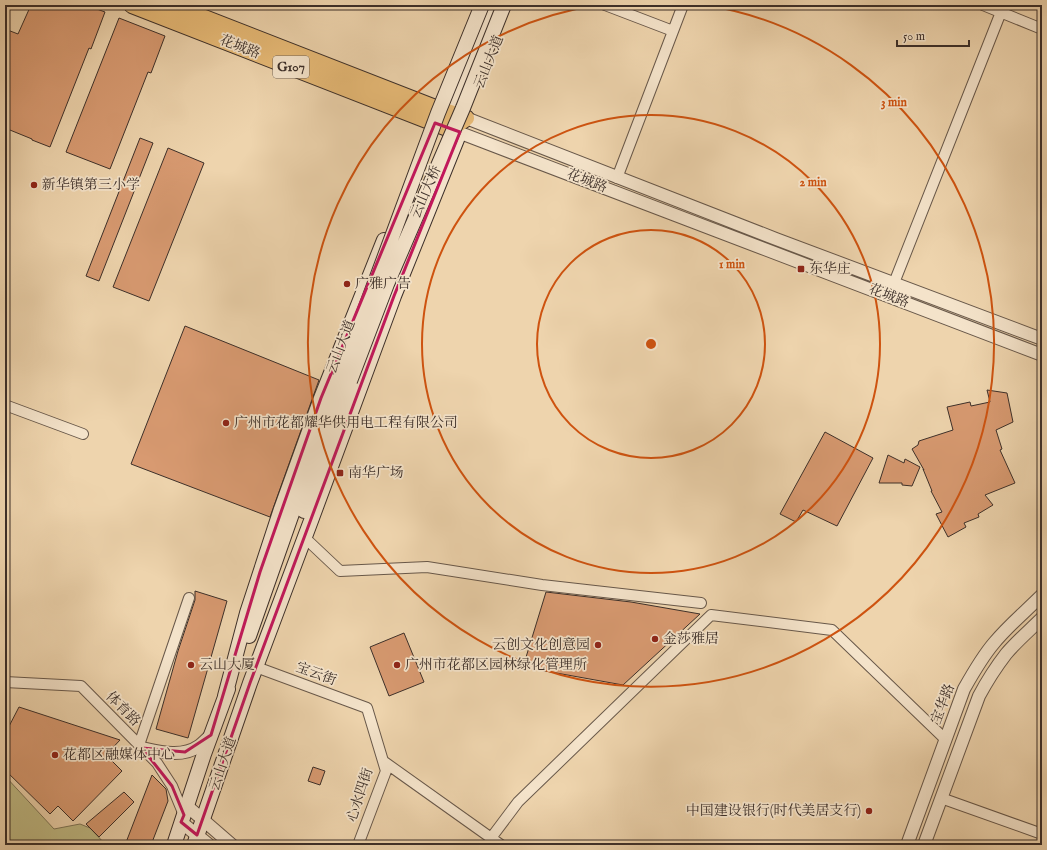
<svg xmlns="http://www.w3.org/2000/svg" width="1047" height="850" font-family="'IM FELL English','Noto Serif SC',serif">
<rect width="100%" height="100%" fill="#eed4ad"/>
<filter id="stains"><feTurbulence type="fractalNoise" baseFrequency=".005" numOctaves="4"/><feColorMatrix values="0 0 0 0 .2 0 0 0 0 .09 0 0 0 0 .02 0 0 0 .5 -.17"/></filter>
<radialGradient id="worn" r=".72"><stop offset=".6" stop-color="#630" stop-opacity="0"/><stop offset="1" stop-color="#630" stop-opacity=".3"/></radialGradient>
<path fill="#c0bb85" stroke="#7e7557" d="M5,776L54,829L80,824L90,828L106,845H5Z"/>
<path fill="#d89a71" stroke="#3c2f29" d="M31,5H86L105,12L91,49L89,48L50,147L32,140V139L5,128V121L8,114L5,113V29L18,34Z
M119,18L165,36L151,73L148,72L110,169L66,152Z
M140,138L153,143L99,281L86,276Z
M168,148L204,163L149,301L113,287Z
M185,326L319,380L270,517L131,464Z
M987,390L1007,393L1013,422L996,430L1002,449L1000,450L1015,483L985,495L993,505L978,514L979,517L964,523L966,527L948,537L936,514L942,512L931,491H932L923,469L924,470L912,449L918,445L919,441L953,430L947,407L970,402L971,406L990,402Z
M825,432L873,458L837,526L803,510L796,522L780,514Z
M888,455L904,463L905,459L920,467L912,486L902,485V483H879Z
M195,591L227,601L188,738L156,729L178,651L195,600Z
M546,592L631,602L700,614L623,685L523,667Z
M404,633L424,682L389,696L370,647Z
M19,707L120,740L106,755L122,771L73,821L58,806L50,814L5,770V734Z
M313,767L325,771L320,785L308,781Z
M152,775L166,789L168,801L151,845H125Z
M124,792L134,802L99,837L86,824Z"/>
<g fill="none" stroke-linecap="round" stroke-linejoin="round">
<defs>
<path id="minor" d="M605,5L673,31
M983,5L1042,29
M617,178L683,5
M894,283L1001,12
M5,405L83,434
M304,537L340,571L427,567L542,585L701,603
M256,667L367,708L386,771L358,845
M5,682L81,686L157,763L172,786L184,815
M139,745L189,598
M383,761L501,845
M941,798L1042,834
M491,838L518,802L711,615L832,630L945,739"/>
<path id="tertiary" d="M466,118L776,239L1042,339
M450,129L1042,355
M142,748C160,752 182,758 199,746C203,743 207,739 211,735
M187,806L232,845
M181,822L209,845
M907,845L964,689C973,673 982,657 994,643C1008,626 1026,611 1042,595
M924,845L979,696C987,681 996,667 1006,654C1017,641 1030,630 1042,618"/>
<path id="secondary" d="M439,120L448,112L490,5
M304,511L350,381
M249,636L340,377
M225,696L247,613L281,509L321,398L384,240
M174,845L204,754L228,689
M194,845L250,683L312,518L394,296L458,137"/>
<path id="trunk" d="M132,5L450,129L465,119
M171,5L435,108L466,118"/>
</defs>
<use href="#minor" stroke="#68584a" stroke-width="12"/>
<use href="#tertiary" stroke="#68584a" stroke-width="14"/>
<use href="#secondary" stroke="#3c2f29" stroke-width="16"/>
<use href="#trunk" stroke="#3c2f29" stroke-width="18"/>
<use href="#minor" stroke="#f4e3ca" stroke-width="10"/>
<use href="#tertiary" stroke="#f4e3ca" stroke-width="12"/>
<use href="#secondary" stroke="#f4e3ca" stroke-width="14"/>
<use href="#trunk" stroke="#e7ba76" stroke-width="16"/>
<defs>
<path id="secondary-bridge" d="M340,377L438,113L482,5
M350,381L387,284L463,108L504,5"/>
</defs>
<use href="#secondary-bridge" stroke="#3c2f29" stroke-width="16" stroke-linecap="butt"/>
<use href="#secondary-bridge" stroke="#f4e3ca" stroke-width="14"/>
</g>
<path fill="none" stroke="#c2185b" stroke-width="3" stroke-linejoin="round" d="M435,123L460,132L394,296L250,683L197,835L181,822L184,815L172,786L142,748L185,752L211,735L260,572L321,398Z"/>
<g fill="none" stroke="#ce5310" stroke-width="2">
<circle cx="651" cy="344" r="114"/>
<circle cx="651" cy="344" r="229"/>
<path d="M705 5A343 343 0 1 1 597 5"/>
</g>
<g fill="#8f2418" stroke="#f4e3ca" stroke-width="1.5">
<circle cx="34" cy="185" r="4"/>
<rect x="797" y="265" width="8" height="8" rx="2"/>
<circle cx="347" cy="284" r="4"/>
<circle cx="226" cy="423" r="4"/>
<rect x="336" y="469" width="8" height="8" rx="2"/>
<circle cx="655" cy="639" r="4"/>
<circle cx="598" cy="645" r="4"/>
<circle cx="191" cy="665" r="4"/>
<circle cx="397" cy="665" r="4"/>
<circle cx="55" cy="755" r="4"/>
<circle cx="869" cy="811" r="4"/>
</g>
<g text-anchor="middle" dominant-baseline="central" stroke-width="3.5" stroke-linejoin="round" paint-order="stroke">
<rect fill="#f4e3ca" stroke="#736559" stroke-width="1" x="273" y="56" width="36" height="22" rx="3"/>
<g font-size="13" font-weight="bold" fill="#3c2f29">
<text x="291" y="67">G107</text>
</g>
<g font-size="14" fill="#3c2f29" stroke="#f4e3ca">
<text transform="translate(240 47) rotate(21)">花城路</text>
<text transform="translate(489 62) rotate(-68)">云山大道</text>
<text transform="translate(587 181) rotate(21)">花城路</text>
<text transform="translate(426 192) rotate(-67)">云山大桥</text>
<text transform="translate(889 296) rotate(21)">花城路</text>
<text transform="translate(341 347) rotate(-69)">云山大道</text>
<text transform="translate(316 674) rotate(20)">宝云街</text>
<text transform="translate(943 704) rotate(-69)">宝华路</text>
<text transform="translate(123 709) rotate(45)">体育路</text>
<text transform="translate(223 764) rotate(-71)">云山大道</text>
<text transform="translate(360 795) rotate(-72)">心水四街</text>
</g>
<g font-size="14" fill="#3c2f29" stroke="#f4e3ca" text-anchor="start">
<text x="42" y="185">新华镇第三小学</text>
<text x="809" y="269">东华庄</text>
<text x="355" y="284">广雅广告</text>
<text x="234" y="423">广州市花都耀华供用电工程有限公司</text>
<text x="348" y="473">南华广场</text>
<text x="663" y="639">金莎雅居</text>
<text x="590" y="645" text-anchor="end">云创文化创意园</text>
<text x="199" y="665">云山大厦</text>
<text x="405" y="665">广州市花都区园林绿化管理所</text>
<text x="63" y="755">花都区融媒体中心</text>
<text x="861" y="811" text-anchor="end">中国建设银行(时代美居支行)</text>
</g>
</g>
<circle cx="651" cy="344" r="6" fill="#ce5310" stroke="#f4e3ca" stroke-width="2"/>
<g font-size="12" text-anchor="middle" font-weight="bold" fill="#ce5310" stroke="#f4e3ca" stroke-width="3.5" stroke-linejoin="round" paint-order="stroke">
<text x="894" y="106">3 min</text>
<text x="813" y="186">2 min</text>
<text x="732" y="268">1 min</text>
</g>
<rect width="1047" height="850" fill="none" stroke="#eed4ad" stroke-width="20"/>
<rect x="6" y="6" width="1035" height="838" fill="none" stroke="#3c2f29" stroke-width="2"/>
<rect x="10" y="10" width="1027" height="830" fill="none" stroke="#3c2f29"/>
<path d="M897 40v6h72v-6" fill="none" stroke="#3c2f29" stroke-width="2"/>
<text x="903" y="40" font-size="12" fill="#3c2f29" stroke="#f4e3ca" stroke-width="3" paint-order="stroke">50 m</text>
<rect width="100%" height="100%" filter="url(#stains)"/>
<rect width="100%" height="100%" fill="url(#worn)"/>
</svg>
